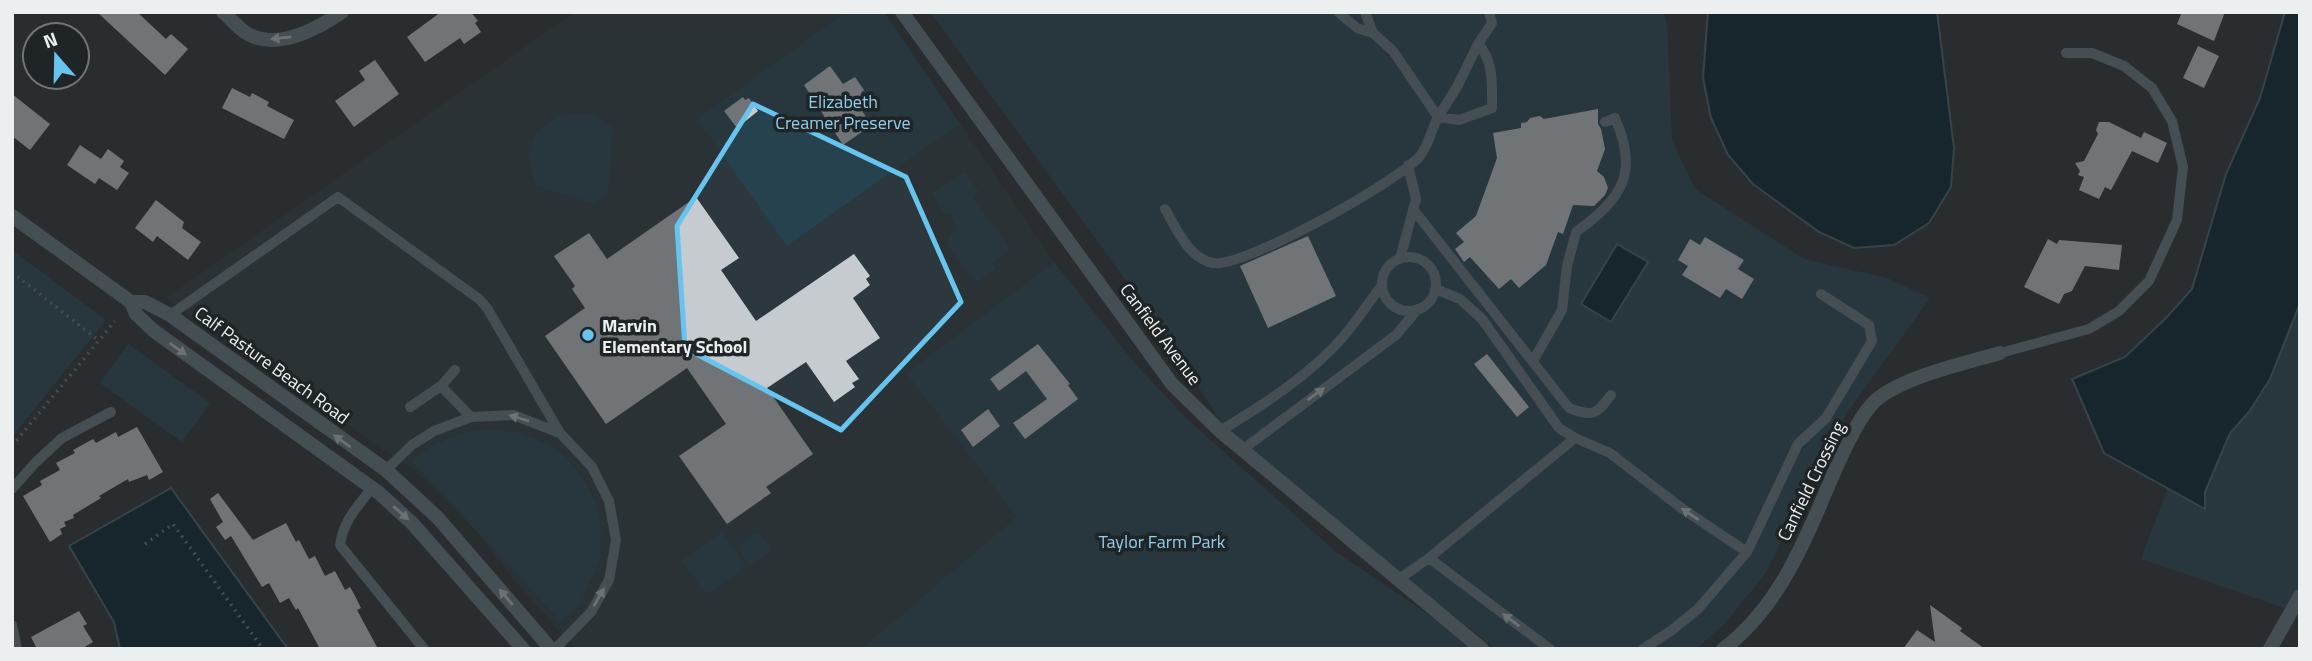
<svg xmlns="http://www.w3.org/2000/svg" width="2312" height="661" font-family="'Titillium Web',sans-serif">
<rect width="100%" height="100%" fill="#292e30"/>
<path fill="#2d383e" d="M575,12H846L698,119L787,246L960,124L1054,262L906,373L1018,517L861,649H575L517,583L478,533L415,471L166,298Z"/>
<path fill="#26424f" d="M846,12H884L960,124L787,246L697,119Z
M930,12H1664L1667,25L1672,140L1695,189L1804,259L1887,278L1930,298L1846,414L1765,574L1725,623L1696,649H1496L1340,527L1224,426L1149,312Z
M571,113L593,115L612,127L608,195L592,203L537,186C534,178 529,168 529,159C529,133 548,119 571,113Z
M965,172L979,192L973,197L1010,249L992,263L996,269L976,283L946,243L956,228L950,213L945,216L932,193Z
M12,250L106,320L12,437Z
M2254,259L2300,273V613L2141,559Z
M1054,262L1137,366L1187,419L1336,552L1466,640L1484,649H861L1017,517L906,373Z
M128,344L210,403L182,442L100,383Z
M492,429L516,432L550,445L567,458L584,480L598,508L601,532L600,559L579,606L560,620L412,461C437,441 460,431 492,429Z
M722,532L746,566L707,595L682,561Z
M755,534H760L770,547V551L749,566L737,546Z"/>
<path fill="#001e2c" stroke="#475d67" stroke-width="2" d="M1708,12H1937L1954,148L1951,187L1929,223L1894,245L1854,248L1819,232L1753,184L1728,155L1711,118L1703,78Z
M2285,12H2300V303L2270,379L2249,412L2230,433L2205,492V509L2104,453L2072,379L2125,357L2166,318L2192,289L2226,174L2260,98Z
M1617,244L1648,262L1611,322L1581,304Z
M171,488L288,649H120L114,622L69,546Z"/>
<path fill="#c5cbce" d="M97,12H137L166,39L171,34L188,49L165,75Z
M441,12H471L478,21L475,23L481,32L464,44L460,38L425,62L407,37Z
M2182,12H2225L2214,41L2177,24Z
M2198,46L2219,56L2204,88L2183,78Z
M375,60L399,94L354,127L335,101L365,80L359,71Z
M830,66L843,84L855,77L864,90L861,93L869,105L862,111L872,125L843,145L804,85Z
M232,88L250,97L252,93L269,102L267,106L294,120L284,139L222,108Z
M12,94L50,124L30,150L12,136Z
M743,97L745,100L749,98L758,111L737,128L724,111Z
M1598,109V124L1601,129L1605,149L1597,171L1604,177L1608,188L1605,195L1594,206L1573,205L1563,234L1558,232L1546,265L1519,288L1511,279L1499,289L1470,257L1464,262L1455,249L1464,242L1456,233L1476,216L1497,158L1493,133L1521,128V123L1527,122L1530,118L1540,116L1544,119Z
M2099,122H2109L2141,138L2144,132L2167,143L2158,163L2132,151L2111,190L2105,187L2099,199L2079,190L2084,177L2078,175L2080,171L2075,163L2084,161L2098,134L2096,130Z
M80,145L101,159L108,149L124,161L120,167L129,173L117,190L99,178L95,184L67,165Z
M696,197L739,258L721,270L756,321L854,254L870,276L866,279L870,285L853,298L880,338L846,361L859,379L852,383L855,387L834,402L806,362L767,388L813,454L766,487L771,493L727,524L679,456L726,424L687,368L606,424L545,336L585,308L572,289L575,286L554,256L589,233L607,259Z
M156,200L184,222L182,228L201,242L188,260L157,236L153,242L135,228Z
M1308,236L1336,296L1268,328L1240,266Z
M1705,237L1744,260L1738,269L1754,279L1742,299L1726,289L1720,298L1682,275L1688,266L1678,260L1690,239L1700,245Z
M2048,239L2057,244L2059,240L2122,245L2119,270L2085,266L2072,291L2064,294L2059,304L2024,287Z
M1038,344L1070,384L1068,385L1078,399L1025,439L1013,423L1047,399L1026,371L999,391L990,379Z
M1487,354L1529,407L1517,417L1474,364Z
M988,409L1000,426L973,447L961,430Z
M137,427L163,472L149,480L147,475L129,482L128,479L99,496L101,498L73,515L74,518L64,522L66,526L60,529L62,534L50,542L23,496L42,485L40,481L60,470L56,463L75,453L73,450L93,439L96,443L116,432L118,437Z
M218,493L253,540L286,523L296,542L299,540L309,559L315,556L325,576L335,571L345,590L350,587L354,594L361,608L357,610L378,649H320L298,608L296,610L289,598L280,603L269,583L262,587L231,536L225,540L216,527L223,522L210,499Z
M1930,605L1962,628L1960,631L1985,649H1903L1917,630L1935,642Z
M79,611L87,624L83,626L93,642L81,649H37L31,637Z"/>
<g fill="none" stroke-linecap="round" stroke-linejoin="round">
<path stroke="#6c7072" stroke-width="3.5" stroke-dasharray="2 5" stroke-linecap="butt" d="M12,272L98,340
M12,446L115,321
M145,544L173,524L263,649"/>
<path stroke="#67757d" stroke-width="10" d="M1365,12L1373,33
M1478,44C1494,60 1492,86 1492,108L1459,120L1438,117L1457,87Z
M1478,44L1492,23L1489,12
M1165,209C1176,228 1189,259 1213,263C1242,269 1399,181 1420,156C1428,146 1432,129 1438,117L1393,51L1373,33L1357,28L1338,12
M1413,209L1569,408C1593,417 1596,415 1611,395
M1382 284a27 27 0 1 1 54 0a27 27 0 1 1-54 0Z
M1400,259L1416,199L1408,165
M1435,289L1460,299L1482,319L1559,428L1575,438L1610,453L1680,507L1747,552
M170,315L338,197L479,299L487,308L560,433
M2000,353L2089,329L2119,311L2149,281L2177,220L2183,167L2172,121L2152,88L2124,66L2092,53H2066
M1533,361L1562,310L1567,266L1576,232C1621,199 1640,174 1615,118L1605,122
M455,370L441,386L471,417
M410,407L441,386
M1220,431C1263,405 1310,375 1343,337C1357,321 1369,302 1382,285
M1242,450L1396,335L1418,309
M386,470L412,445L434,431L471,417L513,415L560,433L592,467L609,501L616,540L609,580L591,612L555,649
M372,488C358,506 343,521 340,545L424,649
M12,489L35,463L62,438L111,412
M1429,558L1575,438
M1399,579L1429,558L1550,649
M12,625L17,649
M1643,649L1672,630L1698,609L1747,552L1798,444L1826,418L1872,341L1869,325L1821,294"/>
<path stroke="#67757d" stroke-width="14" d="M223,12C231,19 239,29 248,34C278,51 317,29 342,12
M902,12L1172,384L1220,431L1482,649
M12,216L131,302L136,314L154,331L379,493L412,523L523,649
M131,302H145L170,315L386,470L438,518L551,649
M1723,649C1777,609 1804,544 1829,484C1839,461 1855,423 1872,404C1896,378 1966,363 2000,353
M2270,649L2300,596"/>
</g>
<defs><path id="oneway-solid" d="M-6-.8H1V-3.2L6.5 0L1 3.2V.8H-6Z" transform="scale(1.75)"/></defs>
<g fill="#bdc4c8">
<use href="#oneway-solid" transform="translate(281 38) rotate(174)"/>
<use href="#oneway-solid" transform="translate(178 349) rotate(36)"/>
<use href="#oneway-solid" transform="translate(1316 394) rotate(-36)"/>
<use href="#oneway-solid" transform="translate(519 418) rotate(-163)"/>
<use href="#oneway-solid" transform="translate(342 441) rotate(-144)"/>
<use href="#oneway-solid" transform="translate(401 513) rotate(41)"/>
<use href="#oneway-solid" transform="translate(1690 514) rotate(-146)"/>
<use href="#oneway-solid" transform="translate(506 597) rotate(-130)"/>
<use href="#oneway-solid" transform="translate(599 597) rotate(-60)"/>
<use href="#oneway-solid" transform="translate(1511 620) rotate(-143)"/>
</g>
<path d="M0 0H2312V661H0ZM753,104L906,177L961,302L841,430L685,348L677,226Z" fill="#292e30" fill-opacity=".55" fill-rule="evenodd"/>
<path fill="none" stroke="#66c4ef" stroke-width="5" stroke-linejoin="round" d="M753,104L906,177L961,302L841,430L685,348L677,226Z"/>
<circle fill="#66c4ef" stroke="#1f2426" stroke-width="2.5" cx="588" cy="335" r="7"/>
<g text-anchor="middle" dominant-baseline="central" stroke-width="7" stroke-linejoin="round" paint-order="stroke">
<g font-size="18" fill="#8fceed" stroke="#1f2426">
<text x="843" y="101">Elizabeth<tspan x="843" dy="21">Creamer Preserve</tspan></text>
<text x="1162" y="541">Taylor Farm Park</text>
</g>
<g font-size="18" font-weight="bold" fill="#eceff0" stroke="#1f2426" text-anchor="start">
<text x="602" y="325">Marvin<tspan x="602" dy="21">Elementary School</tspan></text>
</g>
<g font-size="18" fill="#eceff0" stroke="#1f2426">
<text transform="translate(1161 334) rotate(53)">Canfield Avenue</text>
<text transform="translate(272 365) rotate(36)">Calf Pasture Beach Road</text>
<text transform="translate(1811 481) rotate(-64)">Canfield Crossing</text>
</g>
</g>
<rect width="2312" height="661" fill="none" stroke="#eceff0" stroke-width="28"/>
<g transform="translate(56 56) rotate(340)"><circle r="33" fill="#1f2426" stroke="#717577" stroke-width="2"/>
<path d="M0-5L12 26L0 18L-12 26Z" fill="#66c4ef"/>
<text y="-10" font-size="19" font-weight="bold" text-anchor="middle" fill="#eceff0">N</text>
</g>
</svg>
